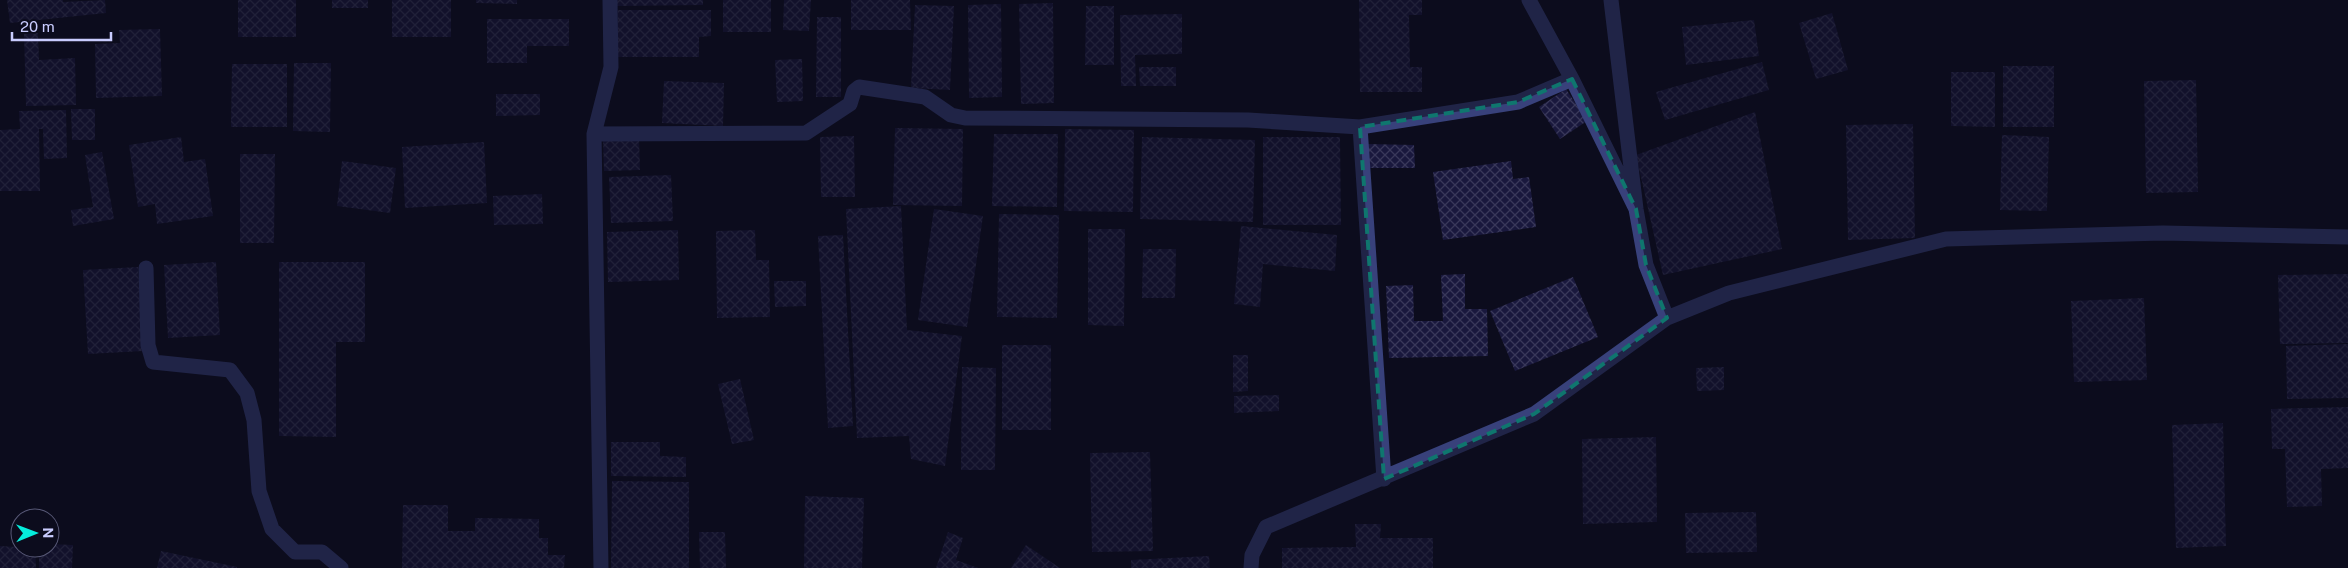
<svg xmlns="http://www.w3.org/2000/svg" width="2348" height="568" font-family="'Public Sans',sans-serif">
<defs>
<pattern id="building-cross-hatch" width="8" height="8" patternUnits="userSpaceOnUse" patternTransform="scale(1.25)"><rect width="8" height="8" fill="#19183d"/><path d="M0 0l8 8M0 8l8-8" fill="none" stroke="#39385a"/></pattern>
</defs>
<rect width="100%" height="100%" fill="#0c0c1d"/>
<path fill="url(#building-cross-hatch)" d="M7,0H63V2L105,0L106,13L10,23Z
M238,0H296V37H238Z
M332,0H368V8H332Z
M392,0H451V37H392Z
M476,0H517V4L476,3Z
M617,0H703V5L617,6Z
M723,0H771V32H723Z
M784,0H811L809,31L783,30Z
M851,0H910L911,30H851Z
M1359,0H1422V15H1409L1410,67H1422V92H1360Z
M1053,3L1054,103L1021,104L1019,4Z
M1001,4L1002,97L969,98L968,5Z
M915,5L954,6L950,90L911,88Z
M1086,6H1114V65H1085Z
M618,10H711V36L699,37V57H618Z
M1832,13L1848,70L1816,79L1799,23Z
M1182,14V54L1135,55L1136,86H1121L1120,15Z
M817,17H841V97H816Z
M487,19H569V46H527V63H487Z
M1754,20L1759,56L1686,65L1682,27Z
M160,29L162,96L96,98L95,44L120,43L119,30Z
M24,33H38L39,60L75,58L76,105L26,106Z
M802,59L803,101L777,102L775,60Z
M1762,62L1769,90L1665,120L1656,92Z
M294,63H331L330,132L293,131Z
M232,64H287V127H231Z
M2003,66H2054V127H2003Z
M1139,67H1176V86H1140Z
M1951,72H1995V127L1951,126Z
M2196,80L2198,192L2146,193L2144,81Z
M664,81L724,83L723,126L662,123Z
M1566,89L1587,121L1560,139L1539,107Z
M496,94H540V115L496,116Z
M71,109H95V140H72Z
M66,110L67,158L44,159L43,129H39L40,191H0V130L20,129L19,111Z
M1755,112L1782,249L1663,275L1636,155Z
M1913,124L1915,238L1848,240L1846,125Z
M895,128L963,129L962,206L893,205Z
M1065,129L1134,130L1133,212L1064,211Z
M994,134H1058L1057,207L992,206Z
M639,135L640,170L604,171L603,136Z
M2002,135L2049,137L2047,211L2000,210Z
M854,136L855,197H821L820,137Z
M181,137L184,162L205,159L213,216L157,224L155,204L138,207L129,145Z
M1142,137L1255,140L1253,222L1140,219Z
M1263,137H1340L1341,225H1263Z
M484,142L487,203L405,208L402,147Z
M1365,144L1414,145L1415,168H1365Z
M102,152L114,219L73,226L71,210L93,207L85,155Z
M240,154H275L274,243H240Z
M342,161L396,168L390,213L337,206Z
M1511,161L1513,179L1529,177L1536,227L1443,240L1433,172Z
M671,175L673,221L611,223L609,177Z
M542,194L543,224L494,225L493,196Z
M901,206L907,330L962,336L945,466L911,459L909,436L857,438L846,209Z
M934,209L983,216L967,327L918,320Z
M999,214L1059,215L1057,318L997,317Z
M1241,226L1337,235L1335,271L1263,264L1260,307L1234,304Z
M1088,229H1125L1124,326L1088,325Z
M678,230L679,280L608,282L607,232Z
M755,230L756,260H769L770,317L717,318L716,231Z
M843,235L853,426L828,428L818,236Z
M1143,249H1176L1175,298H1142Z
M216,262L220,335L168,338L164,265Z
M279,262H365V342H336V437L279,436Z
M138,267L143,351L88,354L83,270Z
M1465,274V309H1487L1488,356L1389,358L1386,286L1413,285L1414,321H1443L1441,275Z
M2348,274V343L2280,344L2278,275Z
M1573,277L1598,337L1515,371L1490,311Z
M774,281H806V306L775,307Z
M2144,298L2147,380L2074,382L2071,301Z
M2348,344V398L2287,399L2286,346Z
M1002,345H1051V430H1002Z
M1233,355H1248V391L1233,392Z
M962,367L996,368L995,470H961Z
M1724,367V390L1697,391L1696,368Z
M740,379L754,440L732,444L718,384Z
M1279,395V411L1234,413V396Z
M2348,407V468L2321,469L2322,506L2287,507L2285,449H2272L2271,409Z
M2223,423L2226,546L2176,548L2172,425Z
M1656,437L1657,522L1583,524L1582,439Z
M611,442H660V456L686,457V477L611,476Z
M1150,452L1153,551L1092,552L1090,453Z
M612,481L689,482V568H611Z
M805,496L864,498L862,568H804Z
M403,505H448V531H475V518L539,519V538H548V555H565L564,568H402Z
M1756,512L1757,552L1686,553L1685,513Z
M1355,524H1381L1380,538H1433V568H1282V548L1356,547Z
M699,532H725L726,568H700Z
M948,532L963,538L956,560L978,568H936Z
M50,544L73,545L72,568H39V548H50Z
M1026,545L1060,568H1011Z
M0,546L35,548L36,568H0Z
M161,551L237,567V568H157Z
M1209,556L1210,568H1131V560Z"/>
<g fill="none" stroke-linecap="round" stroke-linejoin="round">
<path stroke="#38417b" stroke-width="15" d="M1529,0L1572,79
M1611,0L1636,209L1646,265L1667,318
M1360,127L1384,479
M594,134L806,133L850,104L854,91L859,87L925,97L951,115L965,118L1248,120L1360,127L1518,102L1572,79L1636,209
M146,268L148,345L153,362L230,370L247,393L254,420L259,491L272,529L295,552H322L341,568
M601,568L594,134L611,67L610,0
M1251,568L1252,555L1266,527L1534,414L1667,318L1729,293L1946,239L2163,233L2348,237"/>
</g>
<path d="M0 0H2348V568H0ZM1572,79L1636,209L1646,265L1667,318L1534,414L1384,479L1360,127L1518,102Z" fill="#0c0c1d" fill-opacity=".55" fill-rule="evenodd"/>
<path fill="none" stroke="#0f766e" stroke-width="4" stroke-dasharray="10 6" stroke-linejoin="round" d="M1572,79L1636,209L1646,265L1667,318L1534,414L1384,479L1360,127L1518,102Z"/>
<g transform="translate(35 533) rotate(89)"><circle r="24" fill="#0c0c1d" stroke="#585977"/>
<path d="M0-4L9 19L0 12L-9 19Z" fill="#05eddc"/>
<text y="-8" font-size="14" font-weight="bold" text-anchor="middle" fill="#c9ccfe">N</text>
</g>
<path d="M12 32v8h99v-8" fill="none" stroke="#c9ccfe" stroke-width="2.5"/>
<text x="20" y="32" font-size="15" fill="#c9ccfe" stroke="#0c0c1d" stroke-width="4" paint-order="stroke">20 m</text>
</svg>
